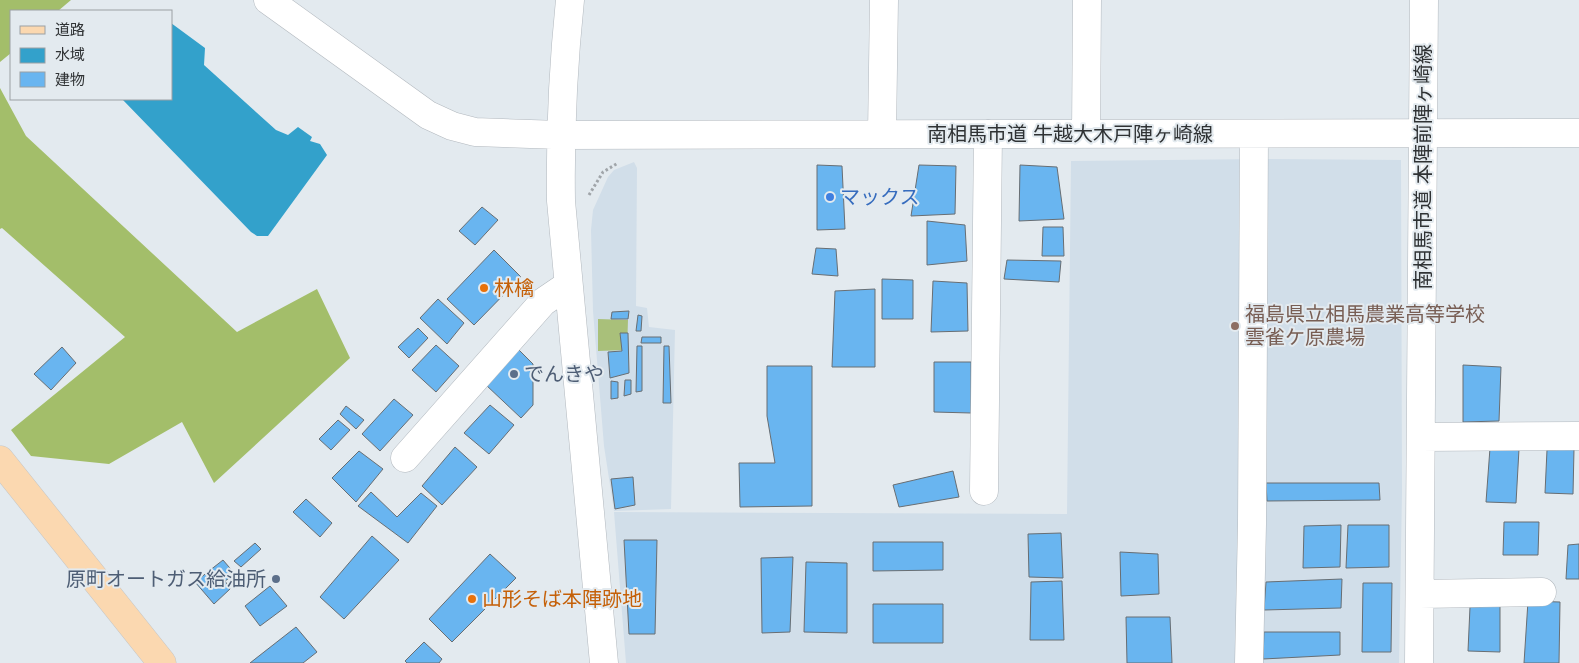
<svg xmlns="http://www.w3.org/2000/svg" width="1579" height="663" font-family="Jost,'Noto Sans JP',sans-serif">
<rect width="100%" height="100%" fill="#e3eaef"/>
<path fill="#d1dee9" d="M1264,159L1401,160L1402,492L1399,663H626L614,512L1067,514L1071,161Z
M634,162L637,168L636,306L647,308L649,327L675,330L671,509L614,511L604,446L593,311L591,230L593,210L608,177L614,170Z"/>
<path fill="#a9c07a" d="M598,319L628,320L627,350L598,351Z"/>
<path fill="#a3be6a" d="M0,0H71L58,11H11V53L0,62Z
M0,88L26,136L237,332L317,289L350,358L214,483L182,422L109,464L31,456L11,430L125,337L2,228L0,229Z"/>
<path fill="#33a1cb" d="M171,23L205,48L204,65L276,130L288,135L298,127L312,137L310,141L320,144L327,155L268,236H257L251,232L122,99H171Z"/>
<path fill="#69b5f0" stroke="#686e73" d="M817,165L842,166L845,229L817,230Z
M919,165L956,166L955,214L911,216Z
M1020,165L1057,167L1064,219L1019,221Z
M482,207L498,220L475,245L459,231Z
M927,221L965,225L967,261L927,265Z
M1043,227H1063L1064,256H1042Z
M816,248L836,249L838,276L812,274Z
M494,250L521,277L474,325L447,299Z
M1007,260L1061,261L1059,282L1004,279Z
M882,279L913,280V319H882Z
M933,281L967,283L968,331L931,332Z
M875,289V367H832L835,291Z
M438,299L464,323L447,344L420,318Z
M629,311L628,319H611L612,312Z
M638,315L642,316L641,331H636Z
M418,328L428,338L409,358L398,347Z
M620,333H628L629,373L610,378L608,352L622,351Z
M642,337H661V343H641Z
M436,345L459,366L436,392L412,370Z
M637,346H642V391L636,392Z
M664,346H669L671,403H663Z
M62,347L76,363L51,390L34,374Z
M518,349L533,364V405L521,418L486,385Z
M934,362H971V413L934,412Z
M1463,365L1501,367L1499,421L1463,422Z
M767,366H812V506L740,507L739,463H775L767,416Z
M625,380H631V394L624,396Z
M611,381L618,382V398L611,399Z
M394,399L413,415L380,451L362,434Z
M490,405L514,425L489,454L464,433Z
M346,406L364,420L356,429L340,414Z
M338,420L350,430L331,450L319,439Z
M455,447L477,467L442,505L422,486Z
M1490,448L1519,449L1516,503L1486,502Z
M1574,449L1573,494L1545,493L1547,450Z
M359,451L383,469L356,502L332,478Z
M953,471L959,497L899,507L893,485Z
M633,477L635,505L615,509L611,479Z
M1266,483H1379L1380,500L1267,501Z
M371,492L397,517L421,493L437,506L408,543L358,506Z
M306,499L332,523L320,537L293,512Z
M1504,522H1539L1538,555H1503Z
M1341,525L1340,567L1303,568L1304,526Z
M1348,525H1389V567L1346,568Z
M1061,533L1063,578L1029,577L1028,534Z
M372,536L399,560L344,619L320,597Z
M624,540H657L655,634H629Z
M873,542H943V570L873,571Z
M255,543L261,549L241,567L234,561Z
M1579,544V579H1566L1568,545Z
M1120,552L1158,554L1159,594L1121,596Z
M490,554L516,578L452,642L429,619Z
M793,557L790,632L762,633L761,558Z
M223,560L235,574L225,581L230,589L214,604L195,582Z
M806,562L847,563V633L804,632Z
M1342,579L1341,608L1264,610L1266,582Z
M1062,581L1064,640H1030L1031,582Z
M1363,583H1392L1391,652H1362Z
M270,586L287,606L260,626L245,606Z
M1528,601L1560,602L1559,663H1524Z
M873,604H943V643H873Z
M1500,606V652L1468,651L1470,607Z
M1126,617H1170L1172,663H1127Z
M296,627L317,652L303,663H250Z
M1264,632H1340V655L1263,659Z
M424,642L442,659L439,663H407L405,661Z"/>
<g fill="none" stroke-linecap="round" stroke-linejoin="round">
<defs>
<path id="minor" d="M268,0L428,115L452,126L475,132L560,135L1579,133
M570,0C563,67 560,133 561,201L604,663
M882,134L884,0
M1086,134L1087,0
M1421,437L1579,436
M405,458L543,302L568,285
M984,491L988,134
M1420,594L1542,592
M1249,663L1252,524L1254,134
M1419,663L1424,0"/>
<path id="major" d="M0,460L162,663"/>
</defs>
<use href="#minor" stroke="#b2b8be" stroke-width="29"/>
<use href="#major" stroke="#c5c6c6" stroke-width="29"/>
<path stroke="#a0a5a9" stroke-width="3" stroke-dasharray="2.5 2.5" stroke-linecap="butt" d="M589,195L603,172L618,163"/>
<use href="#minor" stroke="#fff" stroke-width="28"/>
<use href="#major" stroke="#fbd8b0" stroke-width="28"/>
</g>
<circle fill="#3f7fe0" stroke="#e3eaef" stroke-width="2" cx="830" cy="197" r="5"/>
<g fill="#e8710a" stroke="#e3eaef" stroke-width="2">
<circle cx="484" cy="288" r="5"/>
<circle cx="472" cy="599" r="5"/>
</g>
<circle fill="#8d6e63" stroke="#e3eaef" stroke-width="2" cx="1235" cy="326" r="5"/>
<g fill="#5c6f8a" stroke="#e3eaef" stroke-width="2">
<circle cx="514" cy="374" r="5"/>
<circle cx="276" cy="579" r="5"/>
</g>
<g text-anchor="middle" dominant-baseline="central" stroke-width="4" stroke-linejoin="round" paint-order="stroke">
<g font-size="20" fill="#2f3234" stroke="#e3eaef">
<text x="1070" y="134">南相馬市道 牛越大木戸陣ヶ崎線</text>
<text transform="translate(1423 167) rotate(-90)">南相馬市道 本陣前陣ヶ崎線</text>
</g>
<g font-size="20" fill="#366cbe" stroke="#e3eaef" text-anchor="start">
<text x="840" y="197">マックス</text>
</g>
<g font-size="20" fill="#c56008" stroke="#e3eaef" text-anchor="start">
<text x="494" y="288">林檎</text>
<text x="482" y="599">山形そば本陣跡地</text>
</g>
<g font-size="20" fill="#785e54" stroke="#e3eaef" text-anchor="start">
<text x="1245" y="314">福島県立相馬農業高等学校<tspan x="1245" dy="23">雲雀ケ原農場</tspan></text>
</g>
<g font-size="20" fill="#4e5e75" stroke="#e3eaef" text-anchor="start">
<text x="524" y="374">でんきや</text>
<text x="266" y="579" text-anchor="end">原町オートガス給油所</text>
</g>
</g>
<rect x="10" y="10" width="162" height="90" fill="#e3eaef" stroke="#9ba0a4"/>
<rect x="20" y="26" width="25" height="8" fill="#fbd8b0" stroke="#9ba0a4"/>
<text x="55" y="35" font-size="15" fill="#2f3234">道路</text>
<rect x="20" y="48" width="25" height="15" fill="#33a1cb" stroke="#9ba0a4"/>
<text x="55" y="60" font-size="15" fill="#2f3234">水域</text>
<rect x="20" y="72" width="25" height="15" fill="#69b5f0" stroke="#9ba0a4"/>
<text x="55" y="85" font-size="15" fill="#2f3234">建物</text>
</svg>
